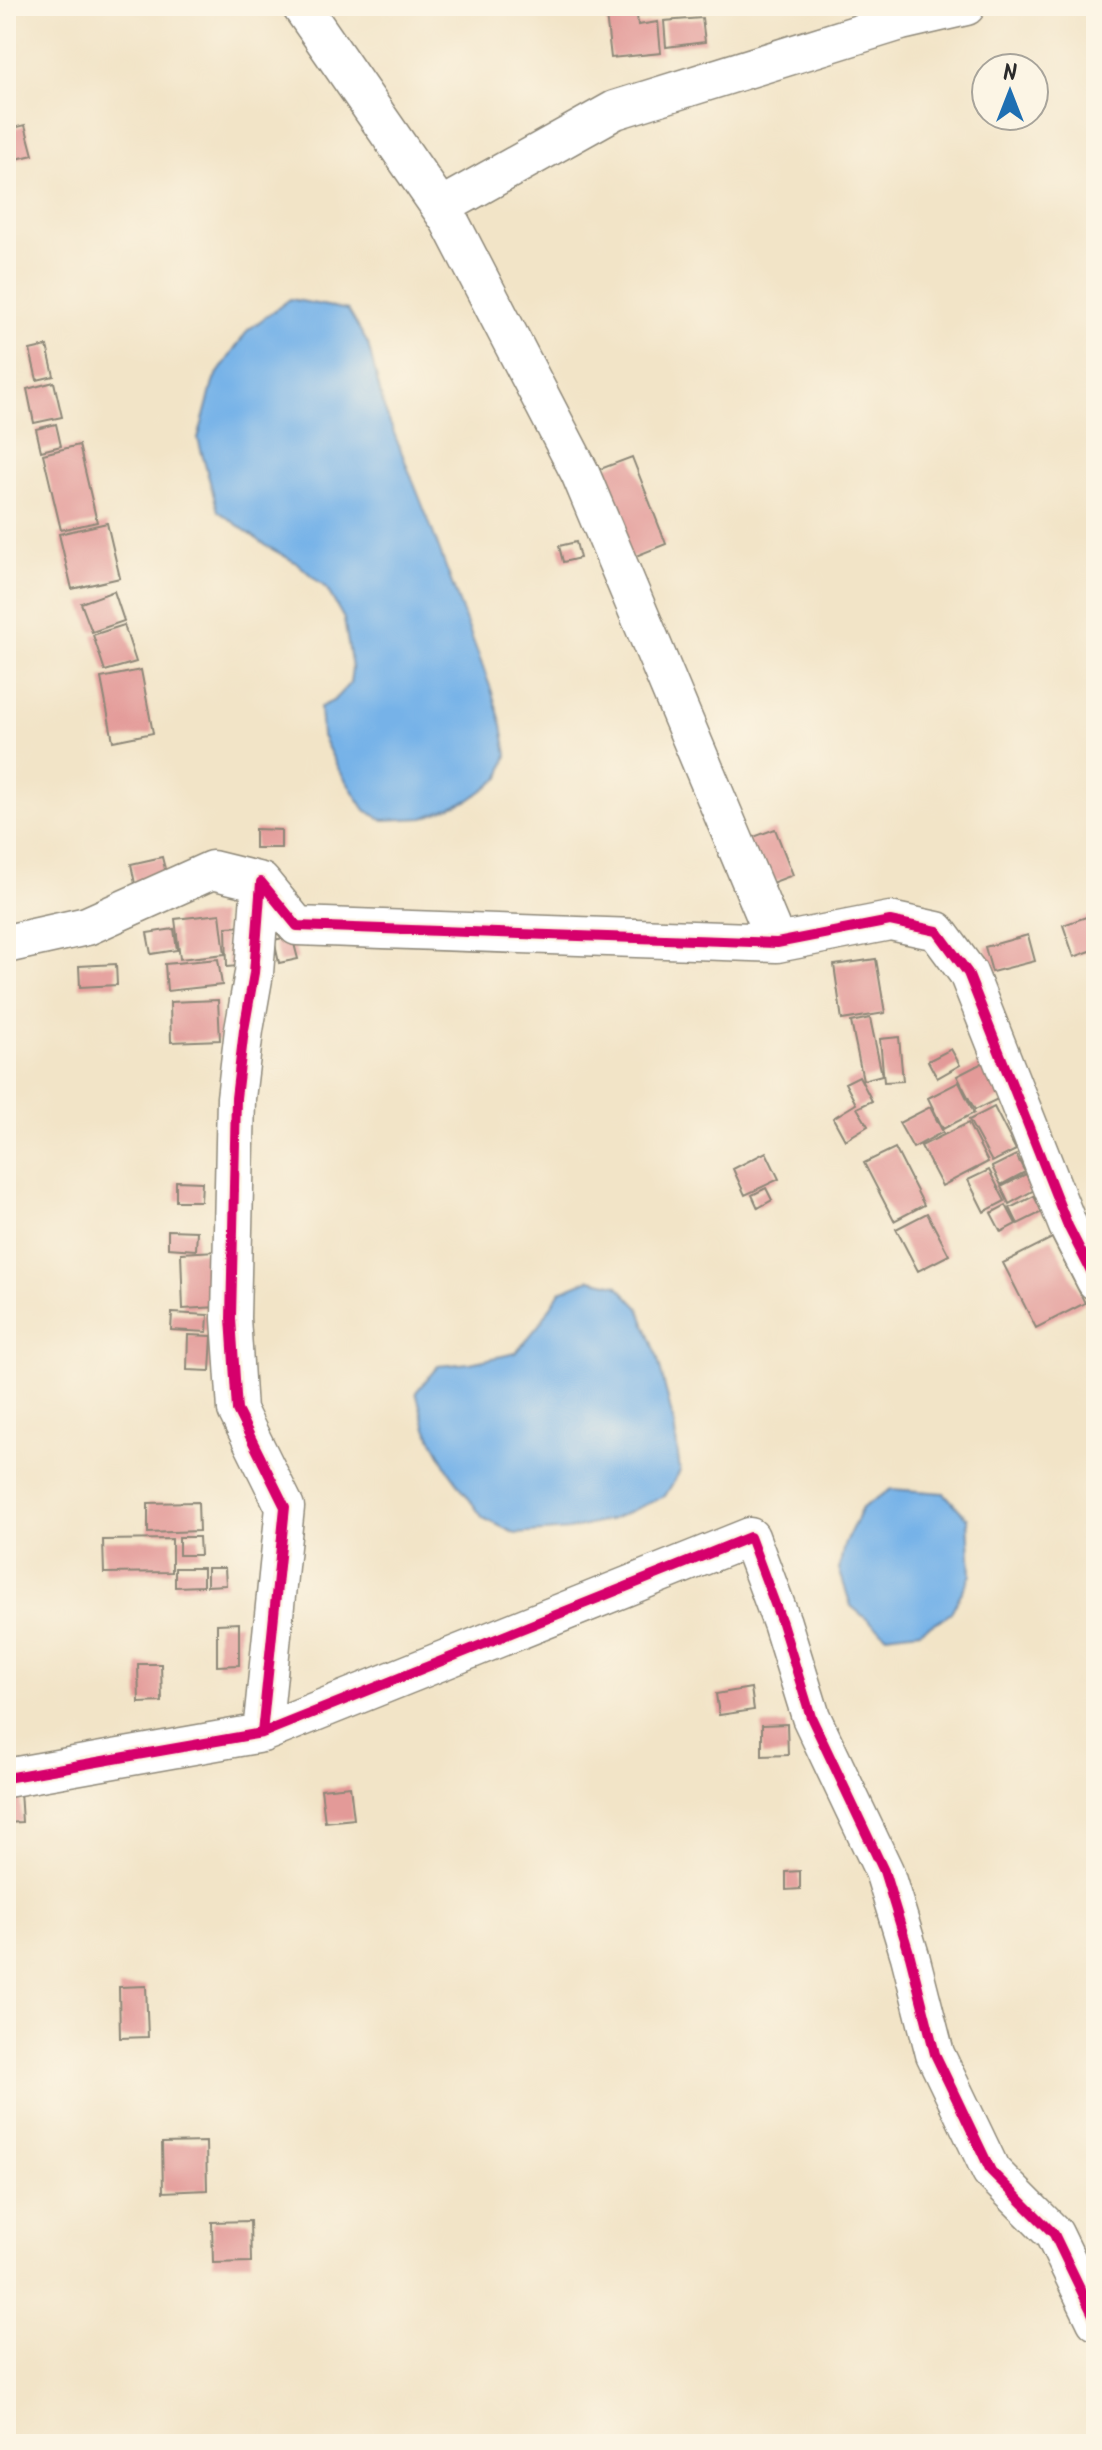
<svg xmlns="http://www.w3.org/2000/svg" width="1102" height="2450" font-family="Kalam,sans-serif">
<rect width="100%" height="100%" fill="#fcf5e5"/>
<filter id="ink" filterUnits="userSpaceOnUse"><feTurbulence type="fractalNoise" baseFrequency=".0125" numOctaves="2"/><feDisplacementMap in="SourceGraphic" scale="16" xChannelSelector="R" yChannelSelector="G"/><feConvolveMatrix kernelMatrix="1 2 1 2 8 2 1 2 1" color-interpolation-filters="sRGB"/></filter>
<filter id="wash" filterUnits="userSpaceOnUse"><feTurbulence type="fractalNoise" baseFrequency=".006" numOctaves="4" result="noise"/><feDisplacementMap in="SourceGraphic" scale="32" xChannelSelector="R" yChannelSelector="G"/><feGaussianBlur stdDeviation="1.8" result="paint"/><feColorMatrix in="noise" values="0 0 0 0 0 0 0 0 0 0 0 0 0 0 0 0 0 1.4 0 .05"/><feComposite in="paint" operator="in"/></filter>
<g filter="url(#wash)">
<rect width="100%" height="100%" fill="#f2e4c7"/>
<path fill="#76b2e8" stroke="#506e8a" stroke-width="2" d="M290,299L348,310L368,344L384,408L428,519L491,689L502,725L507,755L500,778L469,800L424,818L383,820L365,810L339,770L322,736L320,707L333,701L350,683L352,668L344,619L327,589L297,563L268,547L218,511L198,439L214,379L248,330Z
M590,1279L617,1285L639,1308L657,1355L674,1424L680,1471L665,1496L613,1519L569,1530L516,1534L483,1518L449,1471L426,1428L416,1392L438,1366L470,1363L516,1353L542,1321L560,1291Z
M891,1489L944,1493L968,1519L971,1575L950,1614L920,1631L886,1635L851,1606L839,1569L844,1545L862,1508Z"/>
<g id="blocks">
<path fill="#e39a98" d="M605,6H636L638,25L658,22L661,53L611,58Z
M702,18L705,42L666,47L664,21Z
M25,125L33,155L8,161L6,130Z
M47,346L54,376L37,380L30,350Z
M54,382L62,417L34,423L27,389Z
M56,424L61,446L41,451L36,429Z
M79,445L97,522L61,530L43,454Z
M632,457L666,544L621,562L587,474Z
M107,523L120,578L72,589L59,534Z
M576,542L580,558L563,562L559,546Z
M114,591L124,621L92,632L81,603Z
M124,625L136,662L105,671L93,635Z
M141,670L153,733L113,741L101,678Z
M255,829L281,830V848H255Z
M775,829L793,875L761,887L743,841Z
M162,857L167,877L135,884L131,864Z
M220,914L225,954L180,959L175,919Z
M1089,916L1096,938V949L1074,957L1063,925Z
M247,926L249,965L227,967L226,927Z
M174,929L177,950L151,954L147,933Z
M1028,935L1035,961L992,972L985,947Z
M292,936L298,959L279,963L274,940Z
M218,959L222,985L167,991L165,964Z
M876,959L885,1013L842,1020L834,965Z
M116,964L117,985L80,987L79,966Z
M218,1000L220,1040L171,1042L170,1002Z
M870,1018L882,1075L863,1080L851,1022Z
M899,1037L903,1081L884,1082L880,1039Z
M951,1049L960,1065L937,1078L928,1061Z
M984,1062L1002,1097L975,1110L957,1076Z
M859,1076L872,1101L857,1108L868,1126L845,1140L833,1118L856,1104L845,1083Z
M959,1082L974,1113L943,1129L928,1098Z
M930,1107L943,1132L913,1148L899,1123Z
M994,1107L1016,1150L992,1162L969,1120Z
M968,1123L988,1162L942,1186L921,1146Z
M895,1148L924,1205L894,1221L864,1163Z
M766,1152L779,1179L745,1195L733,1169Z
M1016,1155L1025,1172L1001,1185L992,1167Z
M989,1170L1005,1201L984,1212L968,1180Z
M1026,1174L1034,1190L1009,1204L1001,1187Z
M176,1181L202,1182L201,1201H176Z
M766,1188L772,1200L758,1208L752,1195Z
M1034,1196L1042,1212L1018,1224L1010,1208Z
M1006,1205L1016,1224L1001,1232L991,1213Z
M927,1213L949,1255L918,1271L896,1229Z
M168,1230L197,1231L196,1250L168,1248Z
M1052,1238L1085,1303L1036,1328L1003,1263Z
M216,1251L218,1307L183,1309L181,1253Z
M172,1313L208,1315L207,1332L171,1330Z
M188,1335L212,1336L210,1371L187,1370Z
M198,1502L199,1531L148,1533V1503Z
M179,1537H199L200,1555H179Z
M172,1539V1572L104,1573L103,1540Z
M175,1568H203V1586L175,1587Z
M207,1568H225L226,1585L207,1586Z
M239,1623V1665L217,1666V1624Z
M138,1664H161L162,1702L139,1703Z
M751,1688L754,1710L719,1715L716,1694Z
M787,1724L788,1755L762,1756V1725Z
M350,1786L354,1819L325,1822L321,1789Z
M20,1791L22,1822L6,1823V1792Z
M800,1871V1889L786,1890V1872Z
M146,1986L148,2037L120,2038L119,1987Z
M206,2142L207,2190L163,2192L162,2143Z
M250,2221L251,2262L213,2263L212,2222Z"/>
</g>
</g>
<g filter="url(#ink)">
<use href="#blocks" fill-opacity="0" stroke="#8e8879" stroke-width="2"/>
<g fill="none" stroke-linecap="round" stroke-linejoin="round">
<defs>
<path id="street" d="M301,6L449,220L580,473L777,943
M441,207L615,110L901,21L966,6
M6,944L87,926L212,870L261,882
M262,1733L750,1537L782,1623L811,1717L884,1871L910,1956L935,2054L991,2171L1054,2234L1096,2321
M6,1778L262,1733L285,1507L237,1410L231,1318L236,1098L244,1030L254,973L261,882L297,926L777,943L890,921L937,931L968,973L1068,1226L1096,1281"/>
</defs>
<use href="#street" stroke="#8e8879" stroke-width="41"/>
<use href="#street" stroke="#fff" stroke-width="38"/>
<defs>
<path id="cycleway" d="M262,1733L750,1537L782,1623L811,1717L884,1871L910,1956L935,2054L991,2171L1054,2234L1096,2321
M6,1778L262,1733L285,1507L237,1410L231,1318L236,1098L244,1030L254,973L261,882L297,926L777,943L890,921L937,931L968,973L1068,1226L1096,1281"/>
</defs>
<use href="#cycleway" stroke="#fcf5e5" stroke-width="15"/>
<use href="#cycleway" stroke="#d6006c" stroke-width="10"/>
</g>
</g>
<rect width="1102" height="2450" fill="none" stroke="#fcf5e5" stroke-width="32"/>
<g transform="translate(1010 92)"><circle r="38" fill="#fcf5e5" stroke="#a8a49b" stroke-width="2"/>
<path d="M0-6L14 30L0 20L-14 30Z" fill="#1f6fb2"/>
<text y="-12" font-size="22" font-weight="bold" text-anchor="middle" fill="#2b2b2b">N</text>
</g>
</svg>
